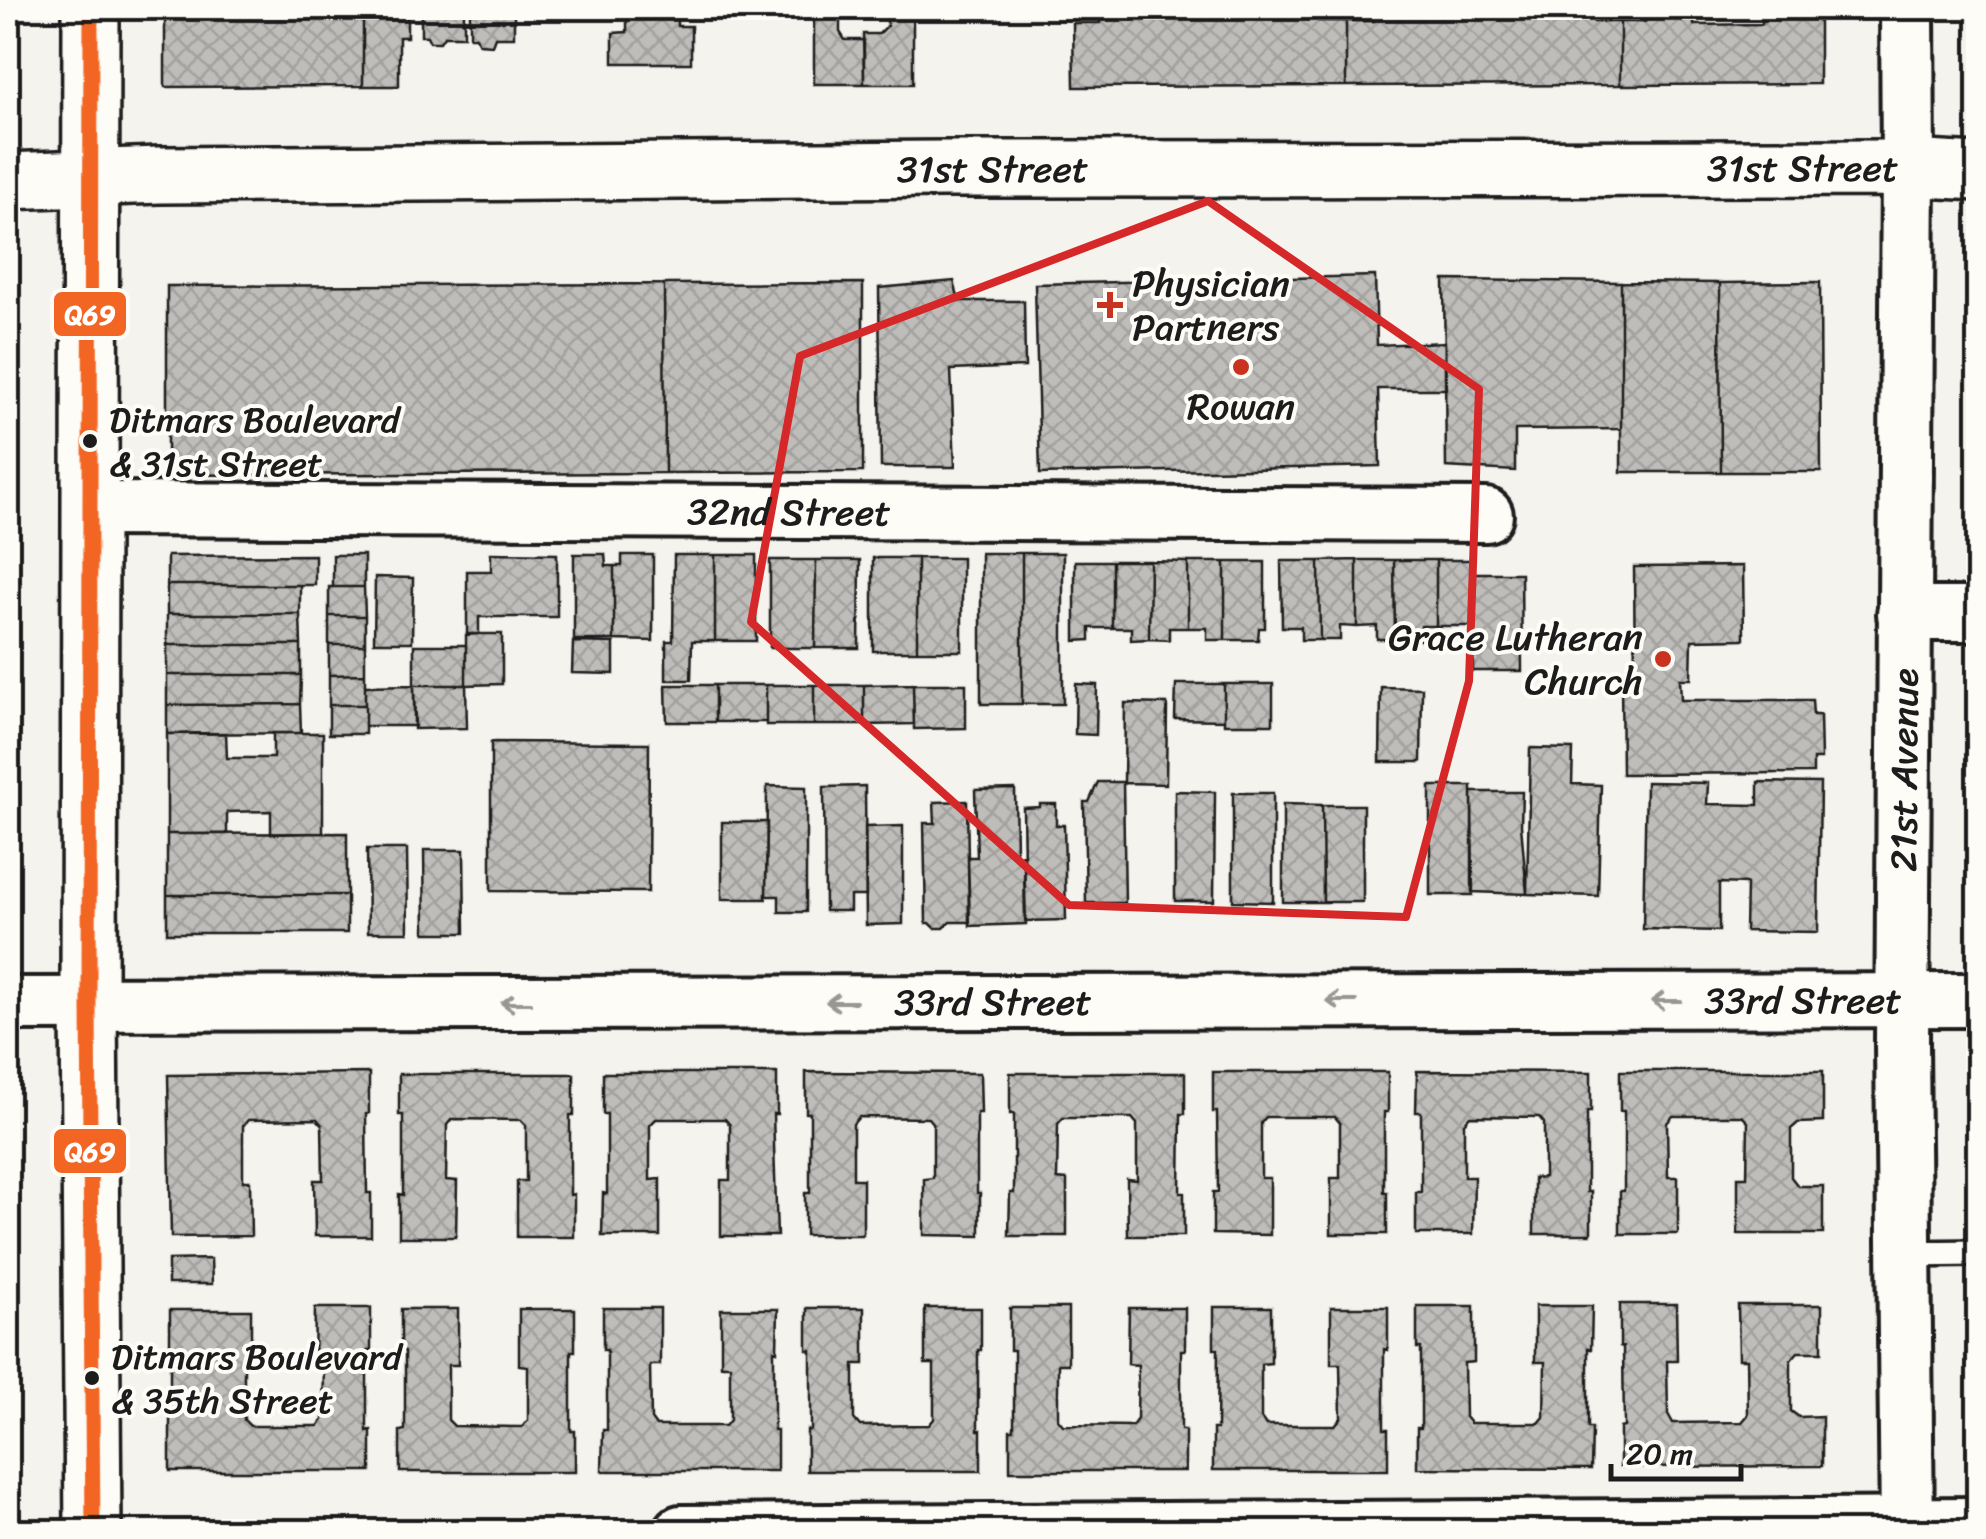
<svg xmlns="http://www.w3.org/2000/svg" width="1986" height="1539" font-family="Sriracha,sans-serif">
<defs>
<pattern id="building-cross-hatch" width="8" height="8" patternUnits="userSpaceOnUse" patternTransform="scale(2.5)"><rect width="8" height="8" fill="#bebdba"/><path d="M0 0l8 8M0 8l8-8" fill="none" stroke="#a3a29f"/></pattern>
</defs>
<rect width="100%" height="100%" fill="#f4f3ee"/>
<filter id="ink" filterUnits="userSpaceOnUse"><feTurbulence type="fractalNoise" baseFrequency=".01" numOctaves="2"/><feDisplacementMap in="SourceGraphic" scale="20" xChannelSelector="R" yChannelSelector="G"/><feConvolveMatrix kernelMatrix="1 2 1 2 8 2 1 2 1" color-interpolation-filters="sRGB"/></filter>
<g filter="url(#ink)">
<path fill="url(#building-cross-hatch)" stroke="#1c1c1c" stroke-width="2.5" d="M165,8H363V86L165,87Z
M363,8H407V37H399V86H363Z
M421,8H464V36H444L440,42H430L427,36H421Z
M470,8H514V37H495L492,45L479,44L476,37H470Z
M627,8H677V26H691V63H613V33L627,32Z
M814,8H840V32L845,40H864V84H814Z
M887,8H913V84H864L863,34H879L887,26Z
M1100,8H1164V17L1259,16V8H1319V21H1346V86L1074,87L1073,23H1100Z
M1374,8H1434V16L1530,15V8H1593L1594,22H1620V85L1346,86V21H1374Z
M1645,8H1694V25L1762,24V8H1819V84L1620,85V22H1645Z
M1375,276L1377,345L1445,342L1446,389H1378L1380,466L1040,474L1035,284Z
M1444,280L1621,282V429L1515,430V471L1446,467Z
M954,281L959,301H1024L1025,367L951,370L955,467H881L879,288Z
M1621,282L1720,283L1721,472H1621Z
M1820,282L1821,472H1721L1720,283Z
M863,283V472L665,473L664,284Z
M664,284L665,473L167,475V286Z
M491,553L557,554V617H479V634H467V571H491Z
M981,553H1022V704H981Z
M1022,553H1063V704H1022Z
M574,554H605L606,566H614V640H574Z
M315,555V585H167V556Z
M333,555H364V587H333Z
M622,555H653V641L614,640V566H622Z
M674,555H715V641H692L691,680H666V641H673Z
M715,555H756V641H715Z
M873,558H917V651H873Z
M917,558H962V651H917Z
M770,560H816L815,648H770Z
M816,560H860L859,648H815Z
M1357,560H1394L1395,639H1377V626L1357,627Z
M1357,560V627L1340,626V640H1320L1319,561Z
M1394,560H1436V626H1421V640H1395Z
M1436,560H1472V626H1436Z
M1075,561H1112V628H1090V640L1075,641Z
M1112,561H1150L1149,639L1131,640V628H1112Z
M1150,561L1188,562V628H1169V640L1149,639Z
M1281,561H1319L1320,640H1301V627H1282Z
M1188,562H1225V640H1207V628H1188Z
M1225,562H1265V628H1259L1258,640H1225Z
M1743,566L1744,639L1692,640L1691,679H1680L1681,700H1812L1813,715H1820L1821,759H1813V773L1622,774L1621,679H1635L1634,567Z
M1472,573H1521L1522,671H1473Z
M375,577L413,578L412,642H374Z
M167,585H300V614H167Z
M329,587H364L365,616H329Z
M167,614H300L301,645H167Z
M329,616H365V645H329Z
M479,634H502V684L466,685V635Z
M573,642L614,643V674L572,673Z
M167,645H301V675H167Z
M329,645H365V674L329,675Z
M414,645H466V685H414Z
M365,674V705H329V675Z
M167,675H301L300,704L167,705Z
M913,684L914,724L864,725V685Z
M913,684H966V728L914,729Z
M1076,684L1097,685L1096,735L1075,734Z
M1176,684H1224V720L1175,719Z
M1224,684H1273V724H1224Z
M414,685H466L467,728L414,729Z
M414,685L415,726H365V686Z
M666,685H715V722H667Z
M715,685H766V722H715Z
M766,685H814V725H766Z
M814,685H864V725H814Z
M1381,687L1422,688L1421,762H1380Z
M1125,703L1167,704L1166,784L1124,783Z
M300,704L301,733L167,734V705Z
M329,705H365V734H329Z
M226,733L227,758H273V733H323V833L271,834V811L227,812V834H167V734Z
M491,742L649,743L648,892L491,891Z
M1530,748L1573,749L1572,784L1601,785L1598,896L1527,894Z
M1098,782H1123L1125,903H1086L1084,802H1089Z
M1646,782L1708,783L1707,804L1758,805V782L1820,783L1818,932L1745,931L1746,884L1719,883V931L1643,929Z
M767,786L806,787V912H779V896H766Z
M865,786L866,896H850V911H825L824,787Z
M1430,786H1472L1473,895H1430Z
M1015,789L1016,856L1024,855L1026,924L970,926L968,857H977L975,790Z
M1175,791L1215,792L1214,901H1175Z
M1472,792H1522L1521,825L1527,894L1472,892Z
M1233,793H1273V902L1233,901Z
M967,801L969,922H950L944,928H935L930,923H926L924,823H935L934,802Z
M1040,804H1056V825H1064L1066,920L1025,921L1023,808L1040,807Z
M1283,804L1322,805L1323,902H1283Z
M1322,805H1363V902H1323Z
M722,822H767L766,899H722Z
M903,826V924L866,925L865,827Z
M347,833V895H167V834Z
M367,849H407L408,932H368Z
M424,850H464L465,933H425Z
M167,895H347V933H167Z
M1417,1071L1591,1072V1112H1587V1192H1591V1234H1534V1178L1544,1177V1123L1539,1117L1470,1116L1464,1123V1177H1474L1473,1234H1416V1192H1421V1112H1416Z
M1620,1071H1823V1122L1798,1123L1791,1129V1177L1798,1186H1823V1234H1738V1177H1747L1748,1122L1742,1116H1673L1667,1123L1668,1177H1678V1234H1620V1191H1624V1111H1620Z
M806,1072L980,1073L981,1113H977V1193H980V1236L924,1235V1179L933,1178V1124L928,1118L859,1117L853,1124V1179H863V1235H805V1193H810V1113H806Z
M1213,1072H1388V1112H1384V1192H1387V1234H1331V1178H1340V1123L1335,1117H1266L1261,1123V1178H1270V1235L1213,1234V1192H1218L1217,1112H1213Z
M369,1073V1113L366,1114L367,1193H371V1236H315L314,1180H323L322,1125L317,1119L248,1120L243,1126V1181H250L251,1236L171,1237L168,1075Z
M603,1073H777V1114H773L777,1236H721V1180H730V1125L725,1119H656L650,1125V1180L660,1179V1236H602L603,1193L607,1194V1114H603Z
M1010,1073H1185V1114H1181L1180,1193H1184V1236H1128L1127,1179L1137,1180V1124L1132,1118H1063L1058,1124L1057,1179L1067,1180V1236H1009L1010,1193H1014V1114H1010Z
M399,1074H574V1115H570V1195L574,1194V1237H517V1181H526V1125L521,1120L452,1119L447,1125L446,1180L457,1181L456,1237H399V1194L403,1195V1115H399Z
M211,1259L212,1284H168V1260Z
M1620,1304H1676L1677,1361H1667L1668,1414L1673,1423L1742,1422L1748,1415L1747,1359H1739L1738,1305H1822V1352H1798L1791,1360V1411L1799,1417L1822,1416V1466L1620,1467V1428L1624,1427L1623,1347L1620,1346Z
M1417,1306H1474V1362L1464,1363L1465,1417L1470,1423H1539L1544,1417L1545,1362H1535V1306H1592L1591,1349L1588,1348V1428H1592L1591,1469L1417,1468V1428H1421V1348H1417Z
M1214,1307H1271V1363L1261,1364V1418L1266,1425H1335L1341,1418L1340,1364H1331V1307H1388V1350L1384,1349V1429H1388V1470H1213V1429H1217L1218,1349H1214Z
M315,1308H371V1351H367V1431L371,1430V1471H170V1310H251V1365H244V1420L250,1426H318L323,1420L324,1365H314Z
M603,1308H660V1365H650L651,1419L656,1426H725L730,1420V1365H721V1309H778L777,1351L774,1350V1430H777V1471H602L603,1430H607V1350H603Z
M807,1308H864V1364H854V1419L860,1426L929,1425L934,1419V1364H925V1308H981V1350H978V1430H981V1471H807V1430H811V1350H807Z
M1010,1308H1068V1364H1058V1419L1063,1425L1132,1426L1137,1419L1138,1365L1128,1364L1129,1308H1185V1350H1181V1430H1185V1471H1010V1430H1014V1350H1010Z
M401,1309H458V1365H448V1420L454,1426L522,1427L528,1420V1366L519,1365V1309H575V1351H571V1431H575V1472H400V1431L405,1430V1351H401Z"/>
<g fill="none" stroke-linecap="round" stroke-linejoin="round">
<defs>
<path id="lane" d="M1905,1254L1978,1253"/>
<g id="street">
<path id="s1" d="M91,509L1486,515"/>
<path d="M1904,614H1978"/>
<path id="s2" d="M8,1004L1978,1000"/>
<path d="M681,1532L1978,1524"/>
<path id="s3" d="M1907,1532L1902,1044L1908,168L1907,8"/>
</g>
<g id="secondary">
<path d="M91,8L89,1004L93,1532"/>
<path id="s4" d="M8,181L159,175L946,169L1908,168L1978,172"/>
</g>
</defs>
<use href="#lane" stroke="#1c1c1c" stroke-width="32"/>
<use href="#street" stroke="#1c1c1c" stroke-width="60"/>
<use href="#secondary" stroke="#1c1c1c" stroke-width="62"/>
<use href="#lane" stroke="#fdfcf7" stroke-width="25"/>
<use href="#street" stroke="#fdfcf7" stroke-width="52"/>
<use href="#secondary" stroke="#fdfcf7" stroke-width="55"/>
<defs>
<path id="bus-1" d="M91,8L89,1004L93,1532"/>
</defs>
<use href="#bus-1" stroke="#fdfcf7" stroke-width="22"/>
<use href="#bus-1" stroke="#f26522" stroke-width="15"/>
</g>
<defs><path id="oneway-shaft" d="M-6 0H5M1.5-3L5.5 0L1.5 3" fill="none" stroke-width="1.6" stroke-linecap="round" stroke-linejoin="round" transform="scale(2.5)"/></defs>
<g stroke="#989794">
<use href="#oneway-shaft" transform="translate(1341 1001) rotate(180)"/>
<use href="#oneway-shaft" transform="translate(1666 1001) rotate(180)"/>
<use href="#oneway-shaft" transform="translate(841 1002) rotate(180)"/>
<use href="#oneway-shaft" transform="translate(516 1003) rotate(180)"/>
</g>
</g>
<path fill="none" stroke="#d62828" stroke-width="8" stroke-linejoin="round" d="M1208,201L1479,389L1469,681L1406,917L1069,905L751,622L800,356Z"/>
<g fill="#c8321e" stroke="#fdfcf7" stroke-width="4">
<path d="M1105 290h10v10h10v10h-10v10h-10v-10h-10v-10h10z"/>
<circle cx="1241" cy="367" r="10"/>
<circle cx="1663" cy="659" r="10"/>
</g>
<g fill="#1c1c1c" stroke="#fdfcf7" stroke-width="4">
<circle cx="90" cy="441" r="9"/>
<circle cx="92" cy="1378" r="9"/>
</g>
<g text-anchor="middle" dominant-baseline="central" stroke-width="8" stroke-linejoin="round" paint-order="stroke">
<g font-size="36" fill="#1c1c1c" stroke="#fdfcf7" text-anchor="start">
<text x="109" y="420">Ditmars Boulevard<tspan x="109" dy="44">&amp; 31st Street</tspan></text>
<text x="111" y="1357">Ditmars Boulevard<tspan x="111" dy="44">&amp; 35th Street</tspan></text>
</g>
<g font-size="38" fill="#1c1c1c" stroke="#fdfcf7">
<text stroke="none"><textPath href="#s4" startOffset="985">31st Street</textPath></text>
<text stroke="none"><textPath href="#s4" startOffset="1795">31st Street</textPath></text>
<text stroke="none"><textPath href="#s1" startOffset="698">32nd Street</textPath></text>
<text stroke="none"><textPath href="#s3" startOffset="762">21st Avenue</textPath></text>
<text stroke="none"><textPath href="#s2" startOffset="1795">33rd Street</textPath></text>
<text stroke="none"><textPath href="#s2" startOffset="985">33rd Street</textPath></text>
</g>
<g font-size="38" fill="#1c1c1c" stroke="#fdfcf7" text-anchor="start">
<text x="1132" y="283">Physician<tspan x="1132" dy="44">Partners</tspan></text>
<text x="1241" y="406" text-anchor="middle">Rowan</text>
<text x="1643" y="637" text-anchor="end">Grace Lutheran<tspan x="1643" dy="44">Church</tspan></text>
</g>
</g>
<g stroke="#fdfcf7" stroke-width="4">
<rect x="52" y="290" width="76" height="48" rx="10" fill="#f26522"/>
<rect x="52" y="1127" width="76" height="48" rx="10" fill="#f26522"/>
</g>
<g font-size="28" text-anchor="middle" font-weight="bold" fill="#fff">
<text x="90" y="324">Q69</text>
<text x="90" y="1161">Q69</text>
</g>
<rect width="1986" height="1539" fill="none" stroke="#fdfcf7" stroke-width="40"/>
<rect x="20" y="20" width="1946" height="1499" fill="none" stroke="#1c1c1c" stroke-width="4" filter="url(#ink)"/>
<path d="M1611 1464v15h130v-15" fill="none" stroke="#1c1c1c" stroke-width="5"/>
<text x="1626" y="1464" font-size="30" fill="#1c1c1c" stroke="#fdfcf7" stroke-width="8" paint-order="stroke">20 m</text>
</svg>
